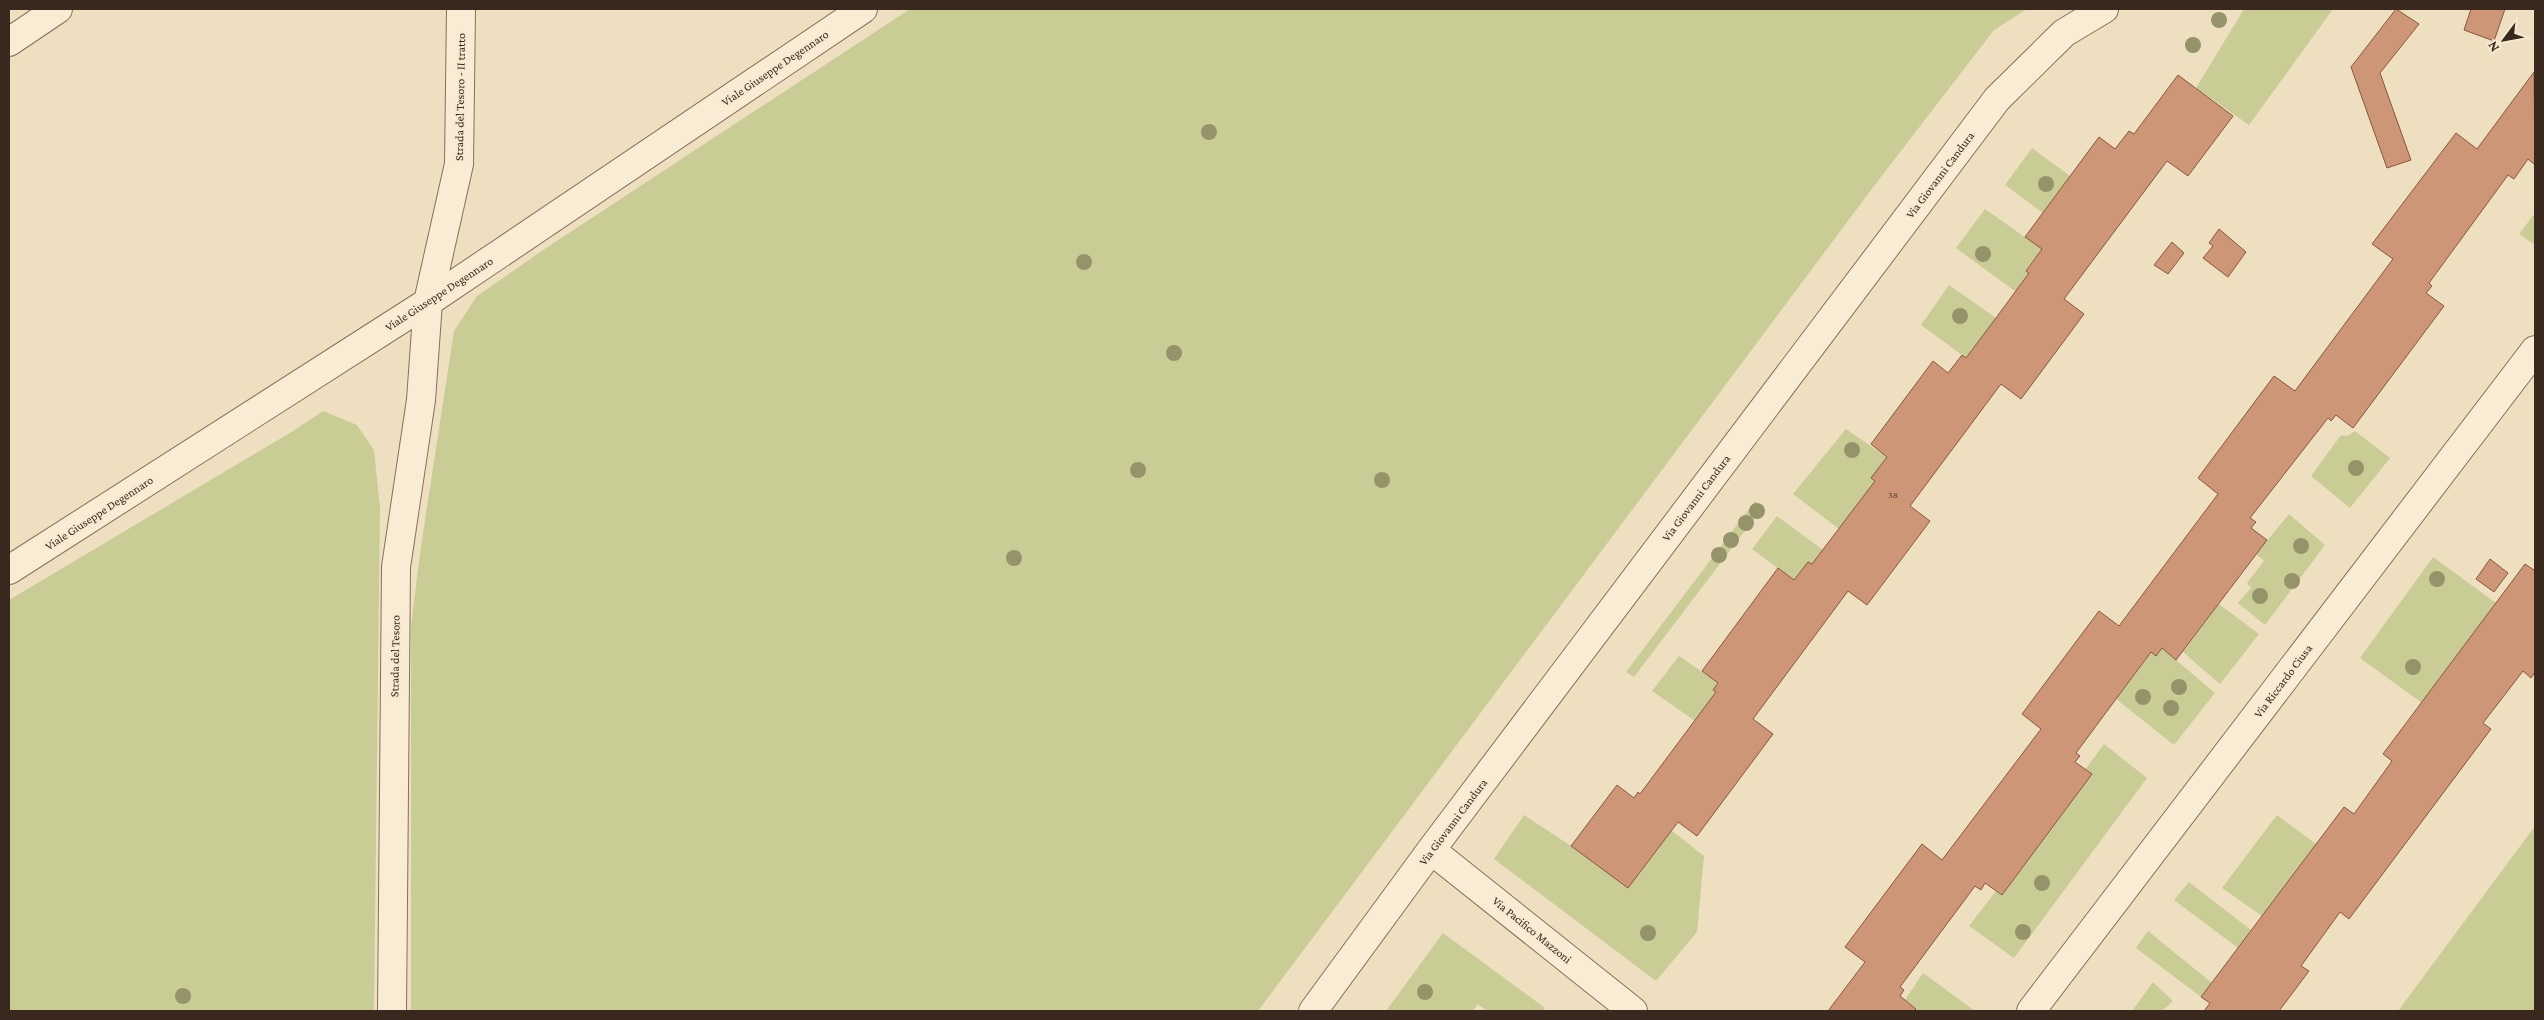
<svg xmlns="http://www.w3.org/2000/svg" width="2544" height="1020" font-family="'Crimson Pro',serif">
<rect width="100%" height="100%" fill="#efdfc1"/>
<path fill="#c9cd95" d="M910,9H2027L1994,30L1874,186L1258,1011H411V626L420,553L454,331L477,296L543,250Z
M2244,9H2333L2249,125L2196,88Z
M2032,148L2070,176L2043,213L2005,185Z
M1985,209L2042,249L2026,270L2029,273L2016,292L1956,248Z
M2535,213V245L2519,234Z
M1949,285L1996,318L1966,358L1921,325Z
M323,411L357,425L374,450L380,507L374,1011H9V600L293,431Z
M1846,429L1887,457L1871,478L1875,481L1839,529L1793,494Z
M2355,431L2390,458L2350,508L2311,476L2341,435L2347,436Z
M1755,501L1763,507L1634,677L1626,672Z
M2289,514L2325,545L2265,625L2238,603L2251,588L2247,583L2264,561L2256,554Z
M1777,516L1823,550L1812,564L1808,562L1794,580L1752,549Z
M2433,557L2496,603L2422,703L2360,658Z
M2219,604L2259,634L2220,684L2183,652Z
M2162,648L2215,693L2174,745L2116,699L2151,652L2156,655Z
M1679,656L1718,683L1714,690L1716,692L1695,721L1652,691Z
M2104,744L2147,778L2014,958L1969,926L1996,891L2002,895L2091,775L2085,770Z
M1524,815L1571,846L1628,888L1671,830L1704,856L1697,932L1656,981L1494,859Z
M2277,815L2316,844L2262,916L2222,888Z
M2535,826V1011H2398Z
M2189,882L2251,930L2238,948L2174,900Z
M2148,931L2212,983L2201,997L2136,948Z
M1443,933L1545,1008L1543,1011H1487L1478,1004L1473,1011H1386Z
M1923,973L1975,1011H1914L1916,1008L1905,1000Z
M2153,982L2173,1001L2162,1011H2132Z"/>
<path fill="#cd9676" stroke="#88573e" d="M2396,9L2419,24L2380,73L2411,160L2387,168L2351,67Z
M2471,9H2505L2494,41L2464,30Z
M2534,72L2535,165L2528,159L2514,179L2508,175L2429,283L2432,286L2426,293L2444,306L2353,428L2336,415L2331,421L2328,418L2250,518L2256,522L2251,528L2267,540L2176,660L2162,648L2156,656L2151,652L2116,699L2076,753L2080,756L2075,762L2092,774L2002,895L1985,883L1981,890L1975,886L1900,987L1904,990L1900,996L1916,1009L1914,1011H1828L1865,962L1845,947L1922,844L1942,860L2041,729L2022,714L2099,611L2119,626L2218,494L2198,478L2274,376L2295,391L2393,259L2372,244L2456,133L2477,149Z
M2178,75L2233,116L2188,176L2167,161L2064,299L2084,314L2021,399L2001,384L1910,506L1930,521L1867,605L1848,591L1753,719L1773,734L1697,836L1678,822L1628,888L1571,846L1617,785L1634,798L1638,792L1640,794L1716,692L1713,690L1718,683L1702,671L1778,568L1794,580L1808,562L1812,564L1875,481L1871,478L1887,457L1871,444L1933,361L1948,373L1962,355L1966,358L1996,318L2029,273L2026,271L2042,249L2025,237L2099,137L2115,149L2129,131L2134,134Z
M2219,229L2246,252L2228,277L2203,258L2213,246L2209,243Z
M2172,242L2184,253L2168,274L2154,265Z
M2490,559L2508,573L2494,592L2476,579Z
M2525,564L2534,570L2535,568V672L2531,678L2523,671L2483,723L2491,729L2349,919L2340,912L2301,966L2309,971L2279,1011H2204L2210,1003L2201,997L2344,807L2354,814L2392,761L2383,754Z"/>
<g fill="none" stroke-linecap="round" stroke-linejoin="round">
<defs>
<path id="minor" d="M9,42L58,9
M9,570L428,302L863,9
M1431,850L1633,1011
M392,1011L396,567L421,400L428,302L459,164L461,9
M1313,1011L1431,850L1997,99L2064,33L2104,9
M2031,1011L2535,350"/>
</defs>
<use href="#minor" stroke="#886f58" stroke-width="30"/>
<use href="#minor" stroke="#f9ecd4" stroke-width="28"/>
</g>
<g fill="#95936a">
<circle cx="2219" cy="20" r="8"/>
<circle cx="2193" cy="45" r="8"/>
<circle cx="1209" cy="132" r="8"/>
<circle cx="2046" cy="184" r="8"/>
<circle cx="1983" cy="254" r="8"/>
<circle cx="1084" cy="262" r="8"/>
<circle cx="1960" cy="316" r="8"/>
<circle cx="1174" cy="353" r="8"/>
<circle cx="1852" cy="450" r="8"/>
<circle cx="2356" cy="468" r="8"/>
<circle cx="1138" cy="470" r="8"/>
<circle cx="1382" cy="480" r="8"/>
<circle cx="1757" cy="511" r="8"/>
<circle cx="1746" cy="523" r="8"/>
<circle cx="1731" cy="540" r="8"/>
<circle cx="2301" cy="546" r="8"/>
<circle cx="1719" cy="555" r="8"/>
<circle cx="1014" cy="558" r="8"/>
<circle cx="2437" cy="579" r="8"/>
<circle cx="2292" cy="581" r="8"/>
<circle cx="2260" cy="596" r="8"/>
<circle cx="2413" cy="667" r="8"/>
<circle cx="2179" cy="687" r="8"/>
<circle cx="2143" cy="697" r="8"/>
<circle cx="2171" cy="708" r="8"/>
<circle cx="2042" cy="883" r="8"/>
<circle cx="2023" cy="932" r="8"/>
<circle cx="1648" cy="933" r="8"/>
<circle cx="1425" cy="992" r="8"/>
<circle cx="183" cy="996" r="8"/>
</g>
<g text-anchor="middle" dominant-baseline="central" stroke-width="4" stroke-linejoin="round" paint-order="stroke">
<g font-size="10" fill="#5d4433">
<text x="1893" y="494">38</text>
</g>
<g font-size="12" fill="#38281d" stroke="#f6e9d1">
<text transform="translate(775 68) rotate(-34)">Viale Giuseppe Degennaro</text>
<text transform="translate(460 97) rotate(-89)">Strada del Tesoro - II tratto</text>
<text transform="translate(1940 175) rotate(-53)">Via Giovanni Candura</text>
<text transform="translate(439 294) rotate(-33)">Viale Giuseppe Degennaro</text>
<text transform="translate(1696 498) rotate(-53)">Via Giovanni Candura</text>
<text transform="translate(99 513) rotate(-33)">Viale Giuseppe Degennaro</text>
<text transform="translate(395 656) rotate(-89)">Strada del Tesoro</text>
<text transform="translate(2283 681) rotate(-53)">Via Riccardo Ciusa</text>
<text transform="translate(1453 822) rotate(-53)">Via Giovanni Candura</text>
<text transform="translate(1532 930) rotate(39)">Via Pacifico Mazzoni</text>
</g>
</g>
<rect width="2544" height="1020" fill="none" stroke="#38281d" stroke-width="20"/>
<g transform="translate(2504 40) rotate(238)" stroke="#f6e9d1" stroke-width="4" paint-order="stroke">
<path d="M0-4L9 19L0 12L-9 19Z" fill="#38281d"/>
<text y="-8" font-size="14" font-weight="bold" text-anchor="middle" fill="#38281d">N</text>
</g>
</svg>
